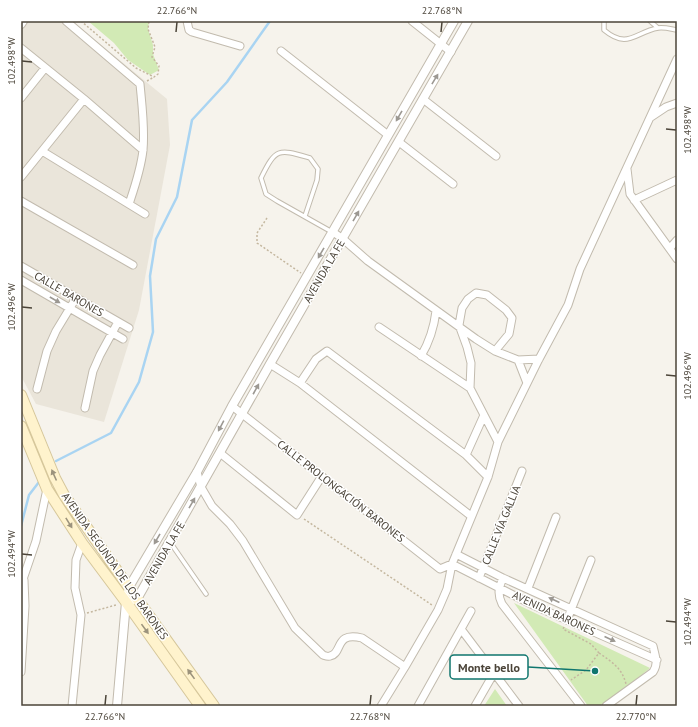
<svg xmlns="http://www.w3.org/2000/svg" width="698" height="727" font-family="'PT Sans',sans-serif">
<rect width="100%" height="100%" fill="#f6f3ec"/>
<path fill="#eae5da" d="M21,21H72L167,99L170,145L139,310L104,422L36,404L21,376Z"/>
<path fill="#d2eab5" d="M88,21H149L148,29L153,45V54L159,70L150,75L128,60L114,43Z
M514,603L650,668L621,692L599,706H588Z
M495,689L507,706H484Z"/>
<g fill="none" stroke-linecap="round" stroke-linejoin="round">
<path stroke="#a9d4f2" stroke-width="2.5" d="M56,461L111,433L139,382L153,332L150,276L156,239L177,197L192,120L227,82L270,21
M21,526L29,495L39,482"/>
<defs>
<path id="service" d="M604,21V30C628,50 635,32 658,28C664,27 671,29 677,30
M650,21L658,28
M305,216L317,180L318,169L310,158C279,149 276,147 261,178L266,194L277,201L332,232
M170,542L206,594"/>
<path id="minor" d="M66,21L140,84C142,106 145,128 143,150C141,169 135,186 129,204
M187,21L189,30L192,32L240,46
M412,21L451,52
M21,48L84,99L143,150
M281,51L388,135
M21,98L45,68
M423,99L496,156
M651,117L666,107L677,103
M399,142L453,184
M42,151L145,214
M627,169L630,194L677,259
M21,177L84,99
M634,200L677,180
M21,201L133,265
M333,232L343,239L368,261L476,339L495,351L518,360L539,359
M670,248L677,240
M21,266L129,328
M21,280L123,339
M379,327L470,388
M421,356C430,341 434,328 436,311
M518,360L527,383
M270,364L300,383L471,516
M300,383L316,359L327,351L466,455L488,477
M37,389L47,351L56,331L76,298
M232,406L440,569L452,564L535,606L657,660
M85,408L93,371L100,355L118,322
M484,415L470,388L471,363L467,347L459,325L462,308L468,299L476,293L487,295L506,310L512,318L509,334L495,351
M220,453L297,515L322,476
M466,455L484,415L498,442
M197,472L201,487L212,506L230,524L243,541L295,628L323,655C326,656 328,657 330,656C343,654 334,631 362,638L405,667
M456,554L503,578L653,646C655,656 659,663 653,672L606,706
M479,578L522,471
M503,578C499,587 497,594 502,604L581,706
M21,585L36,541L47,489
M528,588L556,517
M567,620L591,560
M461,629L519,706
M21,672L25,606L24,580
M72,706L81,615L75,588L76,560L82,543
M381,706L405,667L438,610L447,589L452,564L488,477L498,442L539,359L568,305L580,269L677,59
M418,706L471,611
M475,706L494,673"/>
<path id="tertiary" d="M21,24L23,21
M132,600L137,599L270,364L468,21
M117,706L126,602L129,587L197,472L232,406L454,21"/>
<path id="secondary" d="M21,395L55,478L64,495L137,599L214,706
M21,426L47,489L82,543L126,602L200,706"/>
</defs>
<use href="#service" stroke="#c2bbae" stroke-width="5.5"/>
<use href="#minor" stroke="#c2bbae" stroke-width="9"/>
<use href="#tertiary" stroke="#c2bbae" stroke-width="10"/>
<use href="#secondary" stroke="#d6c79b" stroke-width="12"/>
<path stroke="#c4b79f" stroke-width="1.5" stroke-dasharray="2 2" stroke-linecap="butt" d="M81,21L136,68L154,77L158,74L159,66L152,57L155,47L148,29L149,21
M147,81L154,77
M267,218L257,233V243L301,273
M304,519L432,605
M87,613L116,605
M564,627L563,629L591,644L599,653L586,670L571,680
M599,653C612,662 622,668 626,684"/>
<use href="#service" stroke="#fff" stroke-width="3.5"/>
<use href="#minor" stroke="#fff" stroke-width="7"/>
<use href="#tertiary" stroke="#fff" stroke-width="8"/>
<use href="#secondary" stroke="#fff3cd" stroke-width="10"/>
</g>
<defs><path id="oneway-solid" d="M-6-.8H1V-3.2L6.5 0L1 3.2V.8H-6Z"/></defs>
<g fill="#9c9892">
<use href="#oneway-solid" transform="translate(435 79) rotate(-59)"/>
<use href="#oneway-solid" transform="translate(399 116) rotate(120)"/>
<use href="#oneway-solid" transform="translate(356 216) rotate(-60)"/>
<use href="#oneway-solid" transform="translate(321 253) rotate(120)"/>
<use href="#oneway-solid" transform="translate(55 300) rotate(30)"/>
<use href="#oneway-solid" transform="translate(256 389) rotate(-61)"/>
<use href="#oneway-solid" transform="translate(221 426) rotate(118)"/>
<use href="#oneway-solid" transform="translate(192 503) rotate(-60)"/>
<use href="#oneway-solid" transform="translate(157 539) rotate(120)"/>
<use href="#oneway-solid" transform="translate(554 600) rotate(-155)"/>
<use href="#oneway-solid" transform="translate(610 639) rotate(24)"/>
</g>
<g fill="#9c937c">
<use href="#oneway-solid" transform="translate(54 475) rotate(-114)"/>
<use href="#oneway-solid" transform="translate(69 523) rotate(58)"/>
<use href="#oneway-solid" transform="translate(145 629) rotate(54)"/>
<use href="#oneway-solid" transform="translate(191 674) rotate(-126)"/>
</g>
<path fill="none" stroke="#4b4439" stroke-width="1.5" d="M176,32L177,22M441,32L442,22M22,61L32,62M666,129L676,130M22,307L32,308M666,375L676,376M22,554L32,555M666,621L676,622M105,705L106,695M370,705L371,695M636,705L637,695"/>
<g text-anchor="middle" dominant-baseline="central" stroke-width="3" stroke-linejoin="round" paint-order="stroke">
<g font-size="11" fill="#4b4439" stroke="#fff">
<text transform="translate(324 271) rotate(-60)">AVENIDA LA FE</text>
<text transform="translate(69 294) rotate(30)">CALLE BARONES</text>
<text transform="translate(341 491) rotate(38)">CALLE PROLONGACIÓN BARONES</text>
<text transform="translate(501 525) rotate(-68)">CALLE VÍA GALLIA</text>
<text transform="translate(164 553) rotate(-60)">AVENIDA LA FE</text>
<text transform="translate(115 566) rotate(55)">AVENIDA SEGUNDA DE LOS BARONES</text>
<text transform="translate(554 613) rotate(25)">AVENIDA BARONES</text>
</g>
</g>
<path fill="none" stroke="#0f766e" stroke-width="1.5" d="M595 671L528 667"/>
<circle fill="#0f766e" stroke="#fff" stroke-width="1.5" cx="595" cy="671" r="4"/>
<rect fill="#fff" stroke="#0f766e" stroke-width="1.5" x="450" y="655" width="78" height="24" rx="4"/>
<g font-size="12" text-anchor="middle" font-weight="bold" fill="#4b4439">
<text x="489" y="672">Monte bello</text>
</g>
<rect width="698" height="727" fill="none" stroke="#ffffff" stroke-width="44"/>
<rect x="22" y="22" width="654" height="683" fill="none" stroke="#4b4439" stroke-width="1.5"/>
<g font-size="10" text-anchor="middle" fill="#4b4439">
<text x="177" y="14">22.766°N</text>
<text x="442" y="14">22.768°N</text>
<text transform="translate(11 61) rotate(-90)" y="4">102.498°W</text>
<text transform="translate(687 130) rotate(-90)" y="4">102.498°W</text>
<text transform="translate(11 307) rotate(-90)" y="4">102.496°W</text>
<text transform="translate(687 376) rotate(-90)" y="4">102.496°W</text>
<text transform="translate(11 554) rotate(-90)" y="4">102.494°W</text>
<text transform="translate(687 622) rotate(-90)" y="4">102.494°W</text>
<text x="105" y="720">22.766°N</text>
<text x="370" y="720">22.768°N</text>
<text x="636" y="720">22.770°N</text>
</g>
</svg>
